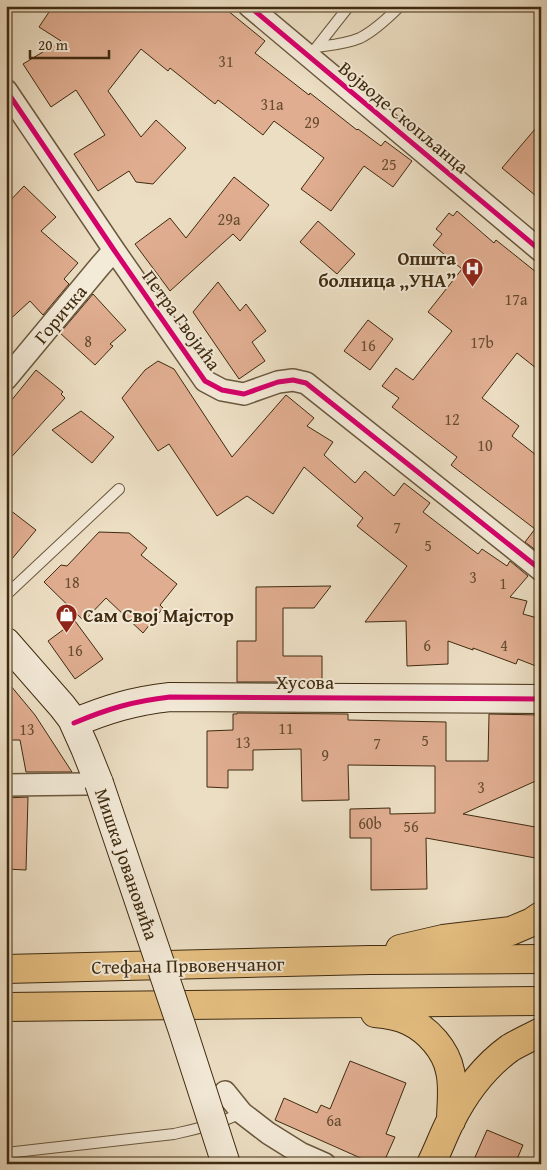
<svg xmlns="http://www.w3.org/2000/svg" width="547" height="1170" font-family="'Gentium Book Plus',serif">
<rect width="100%" height="100%" fill="#ecdec3"/>
<filter id="stains"><feTurbulence type="fractalNoise" baseFrequency=".004" numOctaves="4"/><feColorMatrix values="0 0 0 0 .2 0 0 0 0 .09 0 0 0 0 .02 0 0 0 .5 -.17"/></filter>
<radialGradient id="worn" r=".72"><stop offset=".6" stop-color="#630" stop-opacity="0"/><stop offset="1" stop-color="#630" stop-opacity=".3"/></radialGradient>
<path fill="#e0ad90" stroke="#3f2b10" d="M53,6H222L265,41L255,53L309,95L310,93L357,130L358,129L381,146L385,141L412,161L393,187L364,166L331,211L301,189L324,158L274,121L263,135L218,100L215,104L170,68L168,71L141,49L108,91L141,137L156,120L186,148L153,184L136,182L129,171L98,191L74,154L105,135L76,90L51,107L23,64L61,41L39,27Z
M541,122V200L502,168Z
M234,177L269,205L240,241L233,234L170,291L135,244L170,218L186,238Z
M24,186L56,217L41,231L78,263L64,279L69,284L43,315L30,301L6,323V205Z
M457,211L494,243L496,240L541,276V372L517,353L482,398L519,426L512,436L541,459V554L525,542L535,529L451,465L457,457L392,407L399,398L382,386L396,368L413,380L452,331L428,312L462,269L433,245L442,234L436,229L449,213L453,216Z
M318,221L355,254L337,274L300,242Z
M218,282L240,311L246,304L266,331L252,342L265,361L239,379L193,312Z
M93,294L126,330L110,344L113,346L95,365L60,333Z
M368,320L393,339L370,370L344,351Z
M158,361L174,369L232,457L286,395L314,418L307,426L333,442L324,455L355,483L365,471L394,496L404,483L430,503L423,512L478,554L482,549L507,566L510,561L528,576L510,597L527,601L523,614L541,619V668L518,659L516,664L473,648V650L448,641V664L407,666L406,621L365,622L407,566L357,526L363,518L304,467L273,514L247,496L217,516L169,444L158,451L122,398L145,370Z
M36,370L63,392L61,394L65,398L6,463V407Z
M81,411L114,437L92,463L52,430Z
M6,507L36,530L6,566Z
M99,532L129,533L147,548L141,555L177,584L160,605L163,608L143,633L106,598L84,621L44,582L61,565L67,566Z
M331,586L314,608H283V656H322V682H237V641H256V587Z
M75,621L103,659L75,679L48,641Z
M6,680L35,715L72,772H26L20,740H6Z
M237,713L348,714V720L446,722V761H488L489,714L541,715L540,779L463,814L541,828V859L426,838L427,889L371,890V838H350V809L390,808V814L435,813V766L348,765L349,800L302,801L301,749L253,750V770H228V788L207,787V731L233,730V714H237Z
M28,797L26,870L6,869V798Z
M350,1061L406,1083L386,1134L395,1137L383,1164H374L275,1120L284,1098L317,1113L321,1105L330,1109Z
M487,1130L523,1145L515,1164H472Z"/>
<g fill="none" stroke-linecap="round" stroke-linejoin="round">
<defs>
<path id="lane" d="M317,47C332,45 346,44 360,38C374,31 389,17 400,6
M316,48L349,6
M6,595L119,489
M6,1153L174,1134C198,1129 220,1123 242,1113"/>
<path id="street" d="M249,6L541,251
M6,90L114,250L205,381L222,390L244,394L278,382L293,380L306,383L541,570
M6,379L100,266L114,250
M6,785L86,784
M225,1092L242,1113L268,1133L300,1153L325,1164"/>
<path id="secondary" d="M6,642L62,706L72,719L85,748L99,783
M74,723C107,709 134,701 170,697L541,699"/>
<path id="highway" d="M400,949L443,939L511,931L532,922L541,916
M6,969L370,960L541,959
M6,1007L541,1001
M375,1013C386,1014 399,1016 409,1021C428,1030 446,1050 450,1071C454,1087 451,1105 451,1121
M431,1164C438,1150 443,1136 450,1122C464,1094 485,1066 510,1048C520,1042 531,1037 541,1032"/>
</defs>
<use href="#lane" stroke="#6a583d" stroke-width="12"/>
<use href="#street" stroke="#6a583d" stroke-width="24"/>
<use href="#secondary" stroke="#3f2b10" stroke-width="30"/>
<use href="#highway" stroke="#3f2b10" stroke-width="30"/>
<use href="#lane" stroke="#f3ead8" stroke-width="10"/>
<use href="#street" stroke="#f3ead8" stroke-width="21"/>
<use href="#secondary" stroke="#f3ead8" stroke-width="28"/>
<use href="#highway" stroke="#e6bf82" stroke-width="28"/>
<defs>
<path id="secondary-bridge" d="M99,783L182,1028L226,1164"/>
</defs>
<use href="#secondary-bridge" stroke="#3f2b10" stroke-width="30" stroke-linecap="butt"/>
<use href="#secondary-bridge" stroke="#f3ead8" stroke-width="28"/>
<defs>
<path id="cycleway" d="M249,6L541,251
M6,90L114,250L205,381L222,390L244,394L278,382L293,380L306,383L541,570
M74,723C107,709 134,701 170,697L541,699"/>
</defs>
<use href="#cycleway" stroke="#f3ead8" stroke-width="8"/>
<use href="#cycleway" stroke="#d6006c" stroke-width="5"/>
</g>
<defs>
<symbol id="hospital-pin" viewBox="-11 -11 22 30"><path d="M0 17L-7.5 6A9.5 9.5 0 1 1 7.5 6Z" fill="#8f2418" stroke="#f3ead8"/><path d="M-5-5h3v3.5h4V-5h3V5h-3V1.5h-4V5h-3Z" fill="#fff"/></symbol>
<symbol id="shop-pin" viewBox="-11 -11 22 30"><path d="M0 17L-7.5 6A9.5 9.5 0 1 1 7.5 6Z" fill="#8f2418" stroke="#f3ead8"/><path d="M-5-2.5h2.3a2.7 3.5 0 0 1 5.4 0H5L5.5 6h-11ZM-1.5-2.5h3a1.5 2.3 0 0 0-3 0Z" fill="#fff"/></symbol>
</defs>
<g fill-rule="evenodd">
<use href="#hospital-pin" x="460" y="256" width="25" height="34"/>
<use href="#shop-pin" x="54" y="602" width="25" height="34"/>
</g>
<g text-anchor="middle" dominant-baseline="central" stroke-width="4" stroke-linejoin="round" paint-order="stroke">
<g font-size="16" fill="#674c30">
<text x="226" y="61">31</text>
<text x="272" y="104">31a</text>
<text x="312" y="122">29</text>
<text x="389" y="164">25</text>
<text x="229" y="219">29a</text>
<text x="516" y="299">17a</text>
<text x="88" y="341">8</text>
<text x="482" y="342">17b</text>
<text x="368" y="345">16</text>
<text x="452" y="419">12</text>
<text x="485" y="445">10</text>
<text x="397" y="527">7</text>
<text x="428" y="545">5</text>
<text x="473" y="577">3</text>
<text x="72" y="582">18</text>
<text x="503" y="583">1</text>
<text x="427" y="645">6</text>
<text x="504" y="645">4</text>
<text x="75" y="650">16</text>
<text x="286" y="728">11</text>
<text x="27" y="729">13</text>
<text x="425" y="740">5</text>
<text x="243" y="742">13</text>
<text x="377" y="743">7</text>
<text x="325" y="755">9</text>
<text x="481" y="787">3</text>
<text x="370" y="823">60b</text>
<text x="411" y="826">56</text>
<text x="334" y="1120">6a</text>
</g>
<g font-size="19" fill="#3f2b10" stroke="#f3ead8">
<text transform="translate(404 117) rotate(40)">Војводе Скопљанца</text>
<text transform="translate(60 314) rotate(-50)">Горичка</text>
<text transform="translate(182 320) rotate(54)">Петра Гвојића</text>
<text x="305" y="682">Хусова</text>
<text transform="translate(127 864) rotate(71)">Мишка Јовановића</text>
<text transform="translate(188 965) rotate(-1)">Стефана Првовенчаног</text>
</g>
<g font-size="19" font-weight="bold" fill="#3f2b10" stroke="#f3ead8" text-anchor="end">
<text x="456" y="258">Општа<tspan x="456" dy="22">болница „УНА”</tspan></text>
<text x="83" y="615" text-anchor="start">Сам Свој Мајстор</text>
</g>
</g>
<rect width="547" height="1170" fill="none" stroke="#ecdec3" stroke-width="25"/>
<rect x="8" y="8" width="532" height="1155" fill="none" stroke="#3f2b10" stroke-width="2.5"/>
<rect x="12" y="12" width="522" height="1145" fill="none" stroke="#3f2b10"/>
<path d="M30 50v8h79v-8" fill="none" stroke="#3f2b10" stroke-width="2.5"/>
<text x="38" y="50" font-size="15" fill="#3f2b10" stroke="#f3ead8" stroke-width="4" paint-order="stroke">20 m</text>
<rect width="100%" height="100%" filter="url(#stains)"/>
<rect width="100%" height="100%" fill="url(#worn)"/>
</svg>
